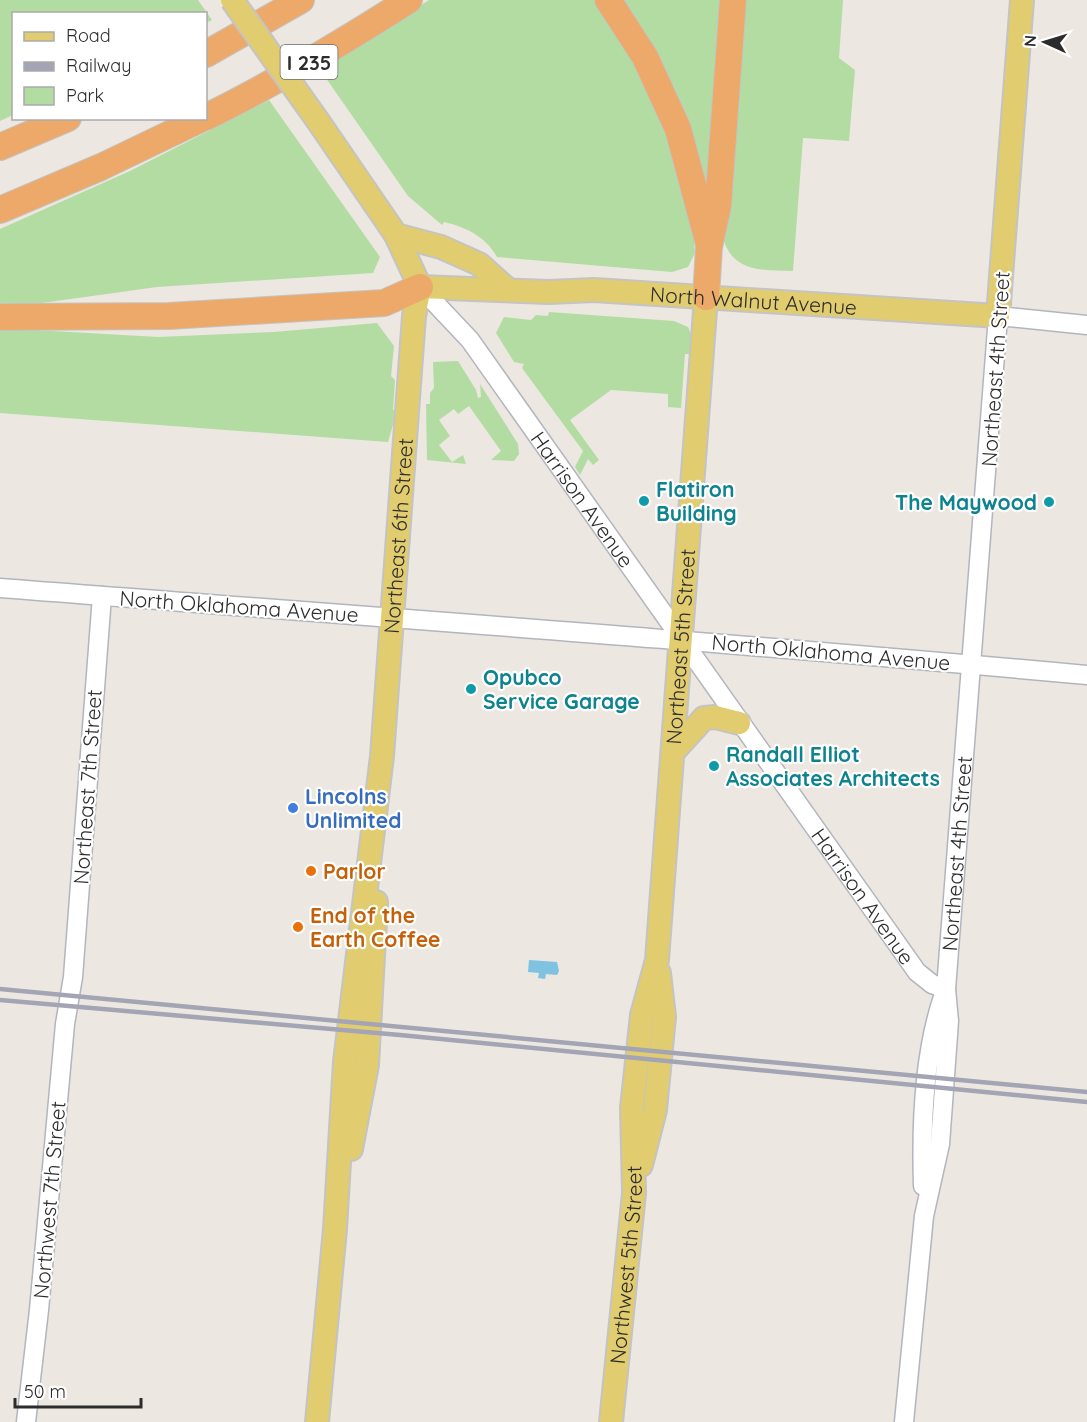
<svg xmlns="http://www.w3.org/2000/svg" width="1087" height="1422" font-family="Quicksand,sans-serif">
<rect width="100%" height="100%" fill="#ece7e0"/>
<path fill="#b3dca3" d="M0,0H198L212,20L206,23V14H14L13,115L0,121Z
M429,0H595L656,96L692,213L695,253L688,267L672,272L497,257C486,237 466,227 444,222L442,225L408,196L321,71Z
M621,0H725L710,189H703Z
M741,0H843L839,58L855,70L849,141L803,138L793,271C763,270 733,273 723,238Z
M269,100L380,257L373,273L157,287L20,306H0V229L130,171Z
M549,312L674,321L688,327L693,339L691,354H685L681,408L668,407V394L611,390L570,420L599,460L593,465L588,459L580,475L575,467L583,451L522,368L524,364L514,362L496,333L504,317L531,320L536,315L548,316Z
M377,323L394,346L391,376L395,380L393,410L397,411L388,442L0,413V328L158,337L274,332Z
M458,361L476,390L478,398L481,397L480,384L518,444L519,454L514,461L491,460L501,451L469,406L458,414L454,409L439,420L450,436L439,445L452,462L463,455L466,464L427,460L426,404H430V393L434,388L433,362Z"/>
<path fill="#7fc3e1" d="M529,960L557,962L559,971L557,975L546,974L545,979L538,978L539,973L528,972Z"/>
<g fill="none" stroke-linecap="round" stroke-linejoin="round">
<defs>
<g id="minor">
<path id="s1" d="M420,287L470,340L917,972L932,984L946,989"/>
<path d="M0,588C363,616 725,642 1087,675"/>
<path d="M923,1186C921,1125 924,1051 944,994"/>
<path d="M26,1422L39,1310L65,1024L73,977L102,596"/>
<path id="s2" d="M904,1422L924,1216L940,1144L949,1021L946,989L998,316L1087,325"/>
</g>
<g id="major">
<path d="M318,121L396,235L420,287"/>
<path d="M396,235L441,247L479,264L507,289"/>
<path id="s3" d="M420,287L549,292L594,290L998,316L1022,0"/>
<path d="M673,752L704,718L715,717L739,723"/>
<path d="M351,1149L367,1065L376,902"/>
<path d="M641,1165L655,1110L664,1017L659,973"/>
<path id="s4" d="M317,1422L335,1229L345,1062L382,756L414,316L420,287"/>
<path id="s5" d="M611,1422L634,1193L632,1108L642,1015L657,960L706,297"/>
</g>
<path id="highway" d="M608,0L645,57L678,129L708,241
M206,54L301,0
M206,117C276,83 343,42 409,0
M0,147L68,118
M0,210L101,167L203,118
M706,297L709,247L718,206L733,0
M0,317L169,316L384,303L420,287"/>
</defs>
<use href="#minor" stroke="#b3b5be" stroke-width="21"/>
<use href="#major" stroke="#c4c4c4" stroke-width="26"/>
<use href="#highway" stroke="#c4c4c4" stroke-width="28"/>
<use href="#minor" stroke="#fff" stroke-width="18"/>
<use href="#major" stroke="#e1cc6f" stroke-width="22"/>
<use href="#highway" stroke="#eca96a" stroke-width="26"/>
<path stroke="#a3a4b4" stroke-width="4.5" d="M0,989L1087,1092
M0,1000L400,1035L1087,1102"/>
<defs>
<path id="major-bridge" d="M232,0L318,121"/>
</defs>
<use href="#major-bridge" stroke="#c4c4c4" stroke-width="26" stroke-linecap="butt"/>
<use href="#major-bridge" stroke="#e1cc6f" stroke-width="22"/>
</g>
<g fill="#0f9aa8" stroke="#fff" stroke-width="2">
<circle cx="644" cy="501" r="6"/>
<circle cx="1049" cy="502" r="6"/>
<circle cx="471" cy="689" r="6"/>
<circle cx="714" cy="766" r="6"/>
</g>
<circle fill="#3f7fe0" stroke="#fff" stroke-width="2" cx="293" cy="808" r="6"/>
<g fill="#e8710a" stroke="#fff" stroke-width="2">
<circle cx="311" cy="871" r="6"/>
<circle cx="298" cy="927" r="6"/>
</g>
<g text-anchor="middle" dominant-baseline="central" stroke-width="4.5" stroke-linejoin="round" paint-order="stroke">
<rect fill="#fff" stroke="#6b6b6b" stroke-width="1.5" x="280.5" y="45" width="57" height="34" rx="4.5"/>
<g font-size="20" font-weight="bold" fill="#2c2c2c">
<text x="309" y="62">I 235</text>
</g>
<g font-size="21" fill="#2c2c2c" stroke="#fff">
<text stroke="none"><textPath href="#s3" startOffset="334">North Walnut Avenue</textPath></text>
<text transform="translate(995 369) rotate(-86)">Northeast 4th Street</text>
<text stroke="none"><textPath href="#s1" startOffset="268">Harrison Avenue</textPath></text>
<text stroke="none"><textPath href="#s4" startOffset="890">Northeast 6th Street</textPath></text>
<text transform="translate(239 606) rotate(4)">North Oklahoma Avenue</text>
<text stroke="none"><textPath href="#s5" startOffset="780">Northeast 5th Street</textPath></text>
<text transform="translate(831 652) rotate(5)">North Oklahoma Avenue</text>
<text transform="translate(87 787) rotate(-86)">Northeast 7th Street</text>
<text stroke="none"><textPath href="#s2" startOffset="572">Northeast 4th Street</textPath></text>
<text stroke="none"><textPath href="#s1" startOffset="754">Harrison Avenue</textPath></text>
<text transform="translate(49 1200) rotate(-85)">Northwest 7th Street</text>
<text stroke="none"><textPath href="#s5" startOffset="158">Northwest 5th Street</textPath></text>
</g>
<g font-size="21" font-weight="bold" fill="#0d838f" stroke="#fff" text-anchor="start">
<text x="656" y="489">Flatiron<tspan x="656" dy="24">Building</tspan></text>
<text x="1037" y="502" text-anchor="end">The Maywood</text>
<text x="483" y="677">Opubco<tspan x="483" dy="24">Service Garage</tspan></text>
<text x="726" y="754">Randall Elliot<tspan x="726" dy="24">Associates Architects</tspan></text>
</g>
<g font-size="21" font-weight="bold" fill="#366cbe" stroke="#fff" text-anchor="start">
<text x="305" y="796">Lincolns<tspan x="305" dy="24">Unlimited</tspan></text>
</g>
<g font-size="21" font-weight="bold" fill="#c56008" stroke="#fff" text-anchor="start">
<text x="323" y="871">Parlor</text>
<text x="310" y="915">End of the<tspan x="310" dy="24">Earth Coffee</tspan></text>
</g>
</g>
<rect x="12" y="12" width="195" height="108" fill="#ffffff" stroke="#ababab" stroke-width="1.5"/>
<rect x="24" y="32" width="30" height="9" fill="#e1cc6f" stroke="#ababab" stroke-width="1.5"/>
<text x="66" y="42" font-size="18" fill="#2c2c2c">Road</text>
<rect x="24" y="62" width="30" height="9" fill="#a3a4b4" stroke="#ababab" stroke-width="1.5"/>
<text x="66" y="72" font-size="18" fill="#2c2c2c">Railway</text>
<rect x="24" y="87" width="30" height="18" fill="#b3dca3" stroke="#ababab" stroke-width="1.5"/>
<text x="66" y="102" font-size="18" fill="#2c2c2c">Park</text>
<g transform="translate(1045 42) rotate(274)" stroke="#ffffff" stroke-width="4.5" paint-order="stroke">
<path d="M0-4.5L10 22L0 15L-10 22Z" fill="#2c2c2c"/>
<text y="-9" font-size="16" font-weight="bold" text-anchor="middle" fill="#2c2c2c">N</text>
</g>
<path d="M15 1398v9h126v-9" fill="none" stroke="#2c2c2c" stroke-width="3"/>
<text x="24" y="1398" font-size="18" fill="#2c2c2c" stroke="#ffffff" stroke-width="4.5" paint-order="stroke">50 m</text>
</svg>
